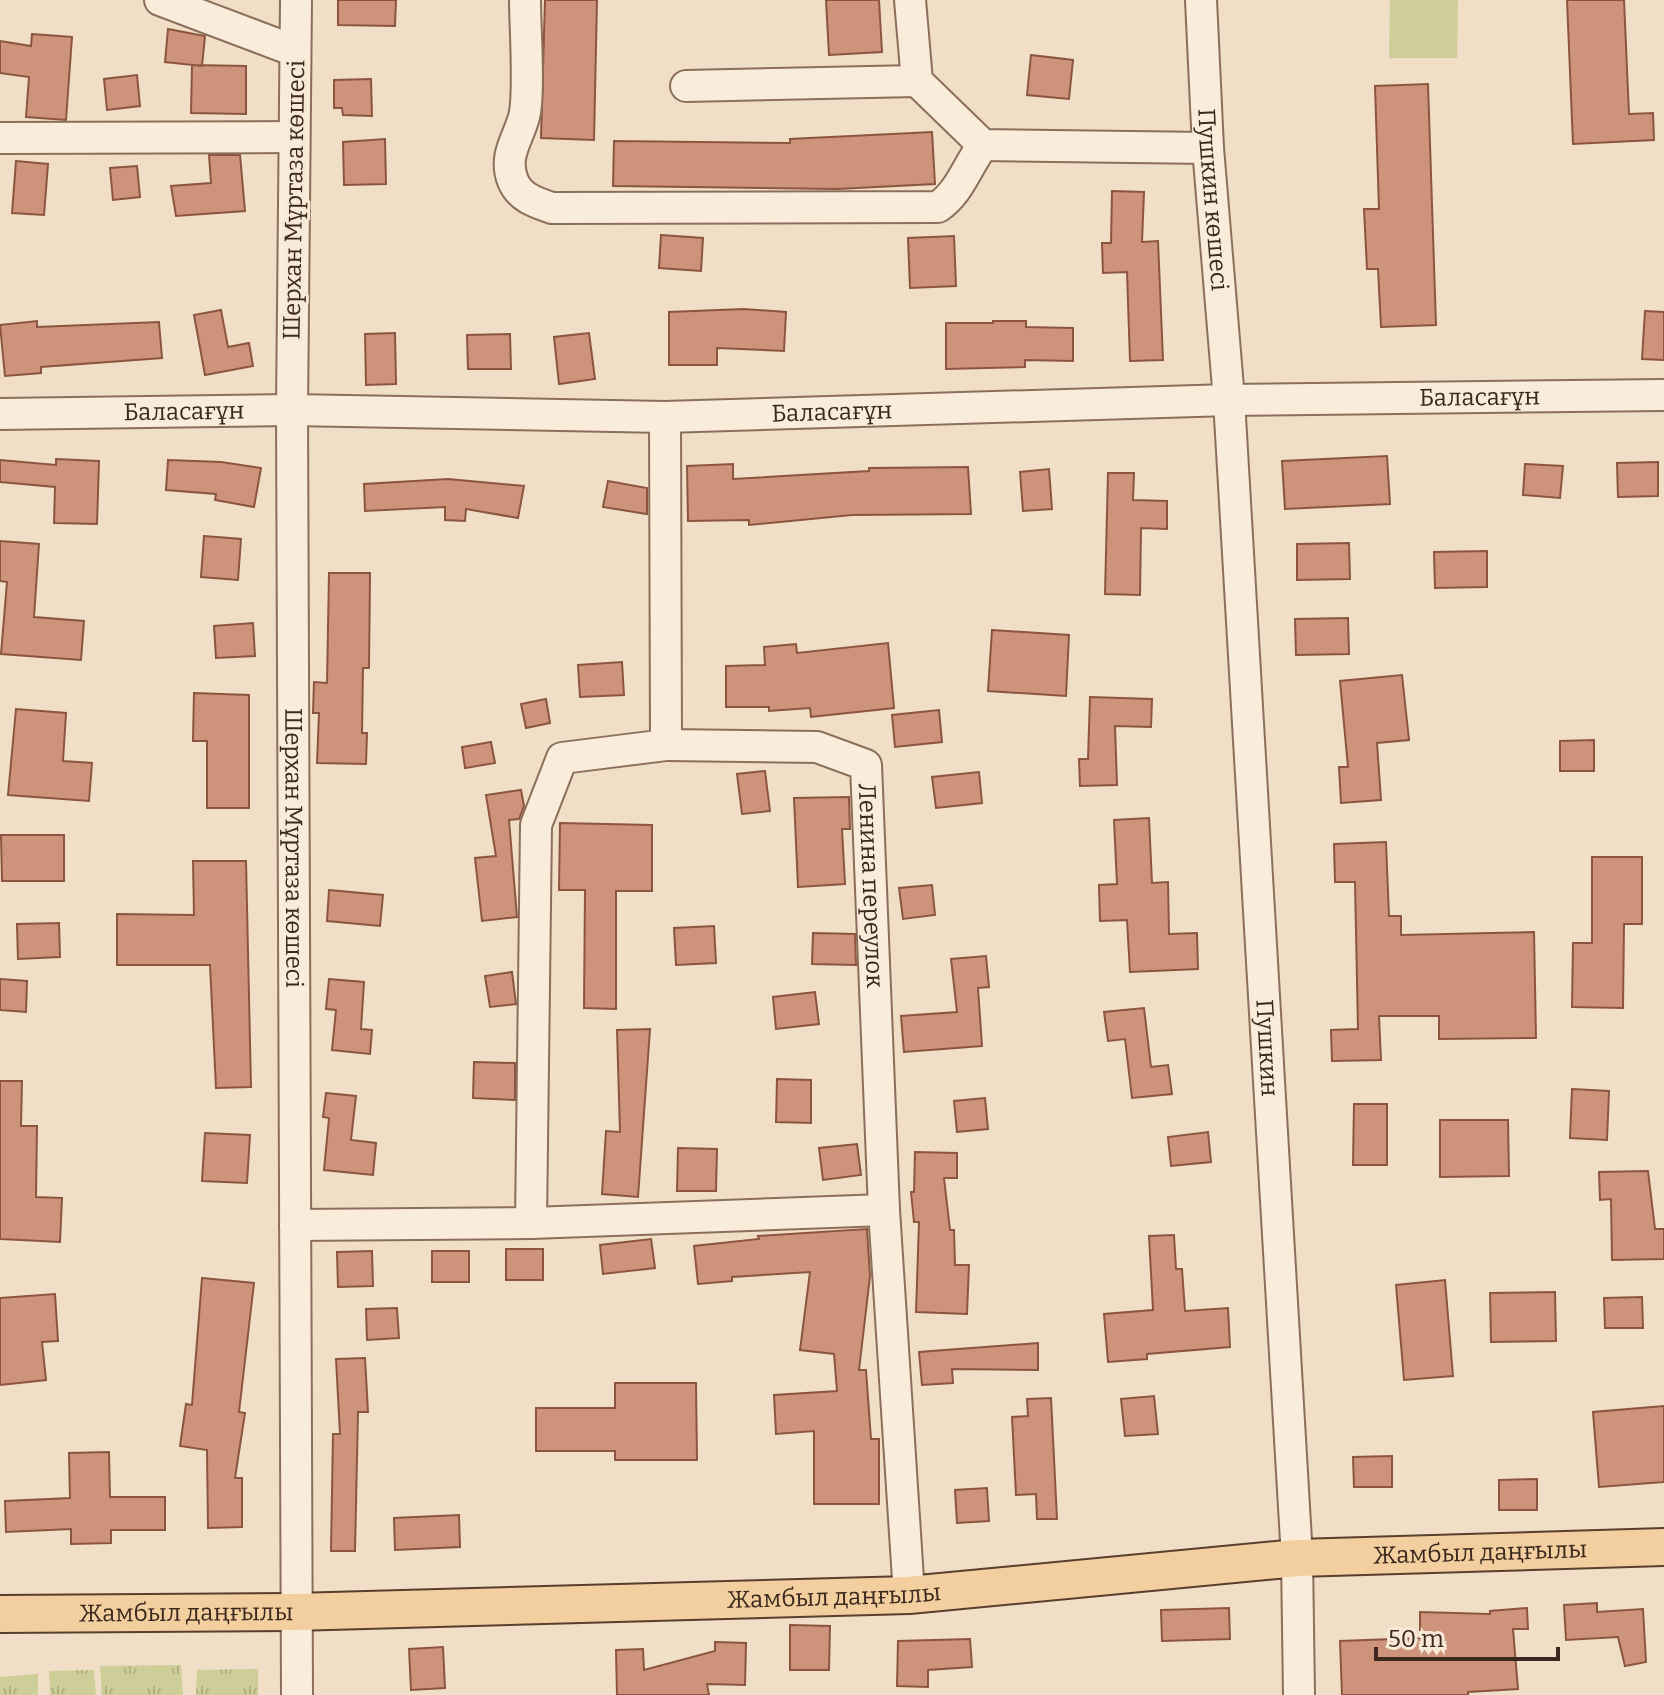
<svg xmlns="http://www.w3.org/2000/svg" width="1664" height="1695" font-family="Bitter,serif">
<defs>
<pattern id="grass-tufts" width="24" height="20" patternUnits="userSpaceOnUse" patternTransform="scale(2)"><rect width="24" height="20" fill="#cece99"/><path d="M3 7l-1-3M5 7V3M7 7l1-3M15 17l-1-3M17 17v-4M19 17l1-3" fill="none" stroke="#b2b183"/></pattern>
</defs>
<rect width="100%" height="100%" fill="#f0dec6"/>
<path fill="url(#grass-tufts)" d="M181,1665L183,1695H102L100,1666Z
M258,1669V1695H196L197,1670Z
M94,1670L96,1695H50L49,1671Z
M38,1674V1695H0V1677Z"/>
<path fill="#cece99" d="M1390,0H1458L1457,58H1389Z"/>
<path fill="#ce947b" stroke="#8b5540" stroke-width="2" d="M338,0H396L395,26L338,25Z
M545,0H597L594,140L541,138Z
M826,0H879L882,52L829,55Z
M1567,0H1624L1629,114L1653,113L1654,140L1573,144Z
M168,29L205,36L202,66L165,62Z
M32,34L72,37L66,120L26,117L29,77L0,73V41L31,46Z
M1031,55L1073,60L1069,99L1027,95Z
M192,65L246,66V114L191,113Z
M137,75L140,106L107,110L104,79Z
M371,79L372,116L343,115L342,108H334V80Z
M1428,84L1436,325L1381,327L1378,269H1367L1364,209H1379L1375,86Z
M932,132L935,184L837,189L613,186L614,141L790,143V139Z
M385,139L386,184L344,185L343,142Z
M209,155H240L245,211L176,216L171,186L211,183Z
M16,161L48,164L44,215L12,213Z
M137,166L140,197L113,200L110,168Z
M1112,191L1144,192L1142,242L1158,241L1163,360L1130,361L1127,272L1103,273L1102,243H1111Z
M661,235L703,238L701,271L659,268Z
M954,236L956,286L910,288L908,238Z
M744,309L786,312L784,351L717,348V365H669V312Z
M221,310L228,347L249,343L253,366L205,375L194,315Z
M1645,311L1664,312V360L1642,359Z
M37,321V327L159,322L162,358L41,367V373L5,376L0,325Z
M993,321H1026V327L1073,328V361L1025,360V367L946,369V323H993Z
M395,333L396,384L366,385L365,334Z
M589,333L595,379L559,384L554,337Z
M510,334L511,369H468L467,335Z
M1387,456L1390,504L1285,509L1282,461Z
M56,459L99,461L97,524L54,523L55,487L0,482V460L56,465Z
M168,460L221,462L261,468L254,507L215,500L216,494L166,490Z
M1658,462V496L1618,497L1617,463Z
M733,464V479L869,471V468L968,467L971,514L852,515L749,525V520L688,521L687,466Z
M1525,464L1563,466L1560,498L1523,495Z
M1049,469L1052,509L1023,511L1020,472Z
M1108,473H1134L1133,500L1167,501V529L1141,528L1140,595L1105,594Z
M448,479L524,486L518,518L466,509L465,521L445,520V507L365,511L364,484Z
M608,481L647,488V514L603,507Z
M204,536L241,539L238,580L201,577Z
M0,541L39,544L34,617L84,621L81,660L1,654L7,582L0,581Z
M1349,543L1350,579L1297,580V544Z
M1487,551V587L1435,588L1434,552Z
M329,573H370L369,668H363L362,733H367L366,764L317,763L319,713H313L314,682L327,683Z
M1348,618L1349,654L1296,655L1295,619Z
M253,623L255,656L216,658L214,626Z
M992,630L1069,635L1066,696L988,691Z
M888,643L894,708L811,717L810,708L769,711V707H726V666L765,665L764,647L796,644L797,653Z
M622,662L624,695L580,697L578,665Z
M1402,675L1409,740L1377,743L1381,800L1341,803L1339,767H1348L1340,681Z
M194,693L249,695V808H207V741H193Z
M1090,697L1152,699L1151,727L1115,726L1117,785L1080,786L1079,759H1088Z
M546,699L550,723L526,728L521,704Z
M16,709L66,713L63,761L92,763L89,801L8,795Z
M939,710L942,742L895,747L892,715Z
M1594,740V771H1560V741Z
M491,742L495,763L465,768L462,747Z
M765,771L770,811L742,814L737,774Z
M979,772L982,803L936,808L932,777Z
M521,790L524,806L519,819L509,820L517,917L482,921L475,858L496,856L486,795Z
M849,797L850,829H842L845,884L798,887L794,798Z
M1149,818L1152,883L1168,882L1169,934L1197,933L1198,969L1130,972L1127,920L1100,921L1099,885L1117,884L1114,820Z
M560,823L652,825V891H616V1009L584,1008L585,890H559Z
M1,835H64V881H2Z
M1386,842L1389,916H1401V935L1534,932L1536,1038L1439,1039V1016H1379L1381,1060L1332,1061L1331,1030L1358,1029L1355,882H1335L1334,844Z
M1592,857H1642V924H1624L1623,1008L1572,1007L1573,943H1592Z
M193,861H246L251,1087L216,1088L210,965H117V914L194,915Z
M932,885L935,915L903,919L899,888Z
M329,890L383,895L380,926L327,921Z
M59,923L60,957L18,959L17,924Z
M714,926L716,963L676,965L674,928Z
M813,933L855,934L856,965L812,964Z
M986,956L989,987L978,988L982,1046L904,1052L901,1016L957,1012L951,959Z
M512,972L516,1004L490,1007L485,976Z
M0,979L27,981L26,1012L0,1010Z
M329,979L364,982L361,1029L372,1030L370,1054L332,1050L336,1010L326,1009Z
M815,992L819,1024L776,1029L773,997Z
M1144,1008L1151,1067L1168,1065L1172,1094L1132,1098L1125,1039L1108,1041L1104,1012Z
M650,1029L638,1197L602,1194L606,1131L620,1132L617,1030Z
M474,1062L515,1063V1100L473,1098Z
M777,1079L811,1080V1123L776,1122Z
M0,1081H22L21,1126H37L36,1197L62,1198L60,1242L0,1239Z
M1572,1089L1609,1091L1607,1140L1570,1138Z
M326,1093L356,1096L351,1140L376,1143L373,1175L324,1170L329,1118L323,1117Z
M985,1098L988,1129L957,1132L954,1101Z
M1354,1104H1387V1165H1353Z
M1440,1120H1508L1509,1176L1440,1177Z
M1208,1132L1211,1162L1171,1166L1168,1137Z
M205,1133L250,1135L247,1183L202,1181Z
M857,1144L861,1175L823,1180L819,1148Z
M678,1148L717,1149L716,1191H677Z
M915,1152L957,1153V1178H944L950,1230H954L955,1265H969L967,1314L916,1312L919,1222H914L911,1192H914Z
M1648,1171L1655,1229H1664V1259L1612,1260L1611,1199L1600,1200L1599,1172Z
M867,1229L870,1276L859,1370H866L871,1439H879V1504H814V1431L776,1434L774,1395L837,1391L834,1354L800,1350L810,1272L732,1277V1281L698,1284L694,1246L759,1239L758,1236Z
M1174,1235L1176,1269H1182L1185,1311L1228,1308L1230,1347L1147,1354V1359L1108,1362L1104,1314L1153,1310L1149,1236Z
M651,1239L655,1268L603,1274L600,1245Z
M506,1249H543V1280H506Z
M372,1251L373,1286L338,1287L337,1252Z
M432,1251H469V1282H432Z
M202,1278L254,1283L239,1412L245,1413L235,1478H242V1527L208,1528L207,1450L180,1446L186,1404L192,1405Z
M1445,1280L1453,1376L1404,1380L1396,1285Z
M1555,1292L1556,1341L1491,1342L1490,1293Z
M55,1294L58,1341L42,1342L46,1380L0,1385V1298Z
M1642,1297L1643,1328H1605L1604,1298Z
M397,1308L399,1338L367,1340L366,1309Z
M1038,1343V1370L952,1369L953,1383L922,1385L919,1352Z
M365,1358L368,1412H358L355,1551H331L333,1434H340L336,1359Z
M615,1383H696L697,1460H615V1451H536V1408H615Z
M1154,1396L1158,1434L1125,1436L1121,1399Z
M1051,1398L1057,1519H1037L1036,1494L1016,1495L1012,1417L1028,1416L1027,1399Z
M1664,1406V1482L1599,1487L1593,1412Z
M109,1452L110,1497H165V1530H111V1543L71,1544V1529L6,1532L5,1501L70,1498L69,1453Z
M1392,1456V1487H1354L1353,1457Z
M1537,1479V1510H1499V1480Z
M987,1488L989,1521L957,1523L955,1490Z
M459,1515L460,1547L395,1550L394,1518Z
M1597,1603V1612L1643,1609L1646,1662L1625,1666L1618,1637L1566,1640L1564,1605Z
M1229,1608L1230,1639L1162,1641L1161,1610Z
M1527,1608L1528,1629H1513L1518,1689L1468,1692V1695H1342L1340,1641L1420,1638V1612L1490,1614V1611Z
M790,1625L830,1626L829,1670H790Z
M970,1639L972,1667L928,1670V1687L897,1686L898,1641Z
M715,1642L746,1643L745,1685L707,1684L709,1695H617L616,1650L643,1649L644,1670L715,1651Z
M443,1647L445,1688L411,1690L409,1649Z"/>
<g fill="none" stroke-linecap="round" stroke-linejoin="round">
<defs>
<g id="minor">
<path d="M160,0L295,51"/>
<path id="s1" d="M296,0L292,410L297,1695"/>
<path d="M525,0C525,27 530,94 524,117C518,139 503,156 513,181C520,198 537,203 552,208L938,207C960,192 967,166 983,145"/>
<path d="M910,0L917,81L983,145L1208,148"/>
<path id="s2" d="M1201,0L1208,148L1229,400L1297,1558L1299,1695"/>
<path d="M686,86L917,81"/>
<path d="M0,138L294,137"/>
<path id="s3" d="M0,414L292,410L665,417L1229,400L1664,395"/>
<path id="s4" d="M666,745L817,747L866,765L884,1210L909,1595"/>
<path d="M531,1223L536,825L562,758L666,745L665,417"/>
<path d="M295,1225L531,1223L884,1210"/>
</g>
<g id="major">
<path id="s5" d="M0,1614L294,1612L909,1595L1297,1558L1664,1547"/>
</g>
</defs>
<use href="#minor" stroke="#8c6f5b" stroke-width="34"/>
<use href="#major" stroke="#593e2f" stroke-width="40"/>
<use href="#minor" stroke="#faecda" stroke-width="30"/>
<use href="#major" stroke="#f3ce9e" stroke-width="36"/>
</g>
<g text-anchor="middle" dominant-baseline="central" stroke-width="6" stroke-linejoin="round" paint-order="stroke">
<g font-size="24" fill="#3b291f" stroke="#f7e9d6">
<text transform="translate(294 200) rotate(-89)">Шерхан Мұртаза көшесі</text>
<text stroke="none"><textPath href="#s2" startOffset="200">Пушкин көшесі</textPath></text>
<text stroke="none"><textPath href="#s3" startOffset="1480">Баласағұн</textPath></text>
<text stroke="none"><textPath href="#s3" startOffset="184">Баласағұн</textPath></text>
<text stroke="none"><textPath href="#s3" startOffset="832">Баласағұн</textPath></text>
<text stroke="none"><textPath href="#s1" startOffset="848">Шерхан Мұртаза көшесі</textPath></text>
<text stroke="none"><textPath href="#s4" startOffset="324">Ленина переулок</textPath></text>
<text stroke="none"><textPath href="#s2" startOffset="1050">Пушкин</textPath></text>
<text stroke="none"><textPath href="#s5" startOffset="1482">Жамбыл даңғылы</textPath></text>
<text stroke="none"><textPath href="#s5" startOffset="834">Жамбыл даңғылы</textPath></text>
<text stroke="none"><textPath href="#s5" startOffset="186">Жамбыл даңғылы</textPath></text>
</g>
</g>
<path d="M1376 1647v12h182v-12" fill="none" stroke="#3b291f" stroke-width="4"/>
<text x="1388" y="1647" font-size="24" fill="#3b291f" stroke="#f7e9d6" stroke-width="6" paint-order="stroke">50 m</text>
</svg>
